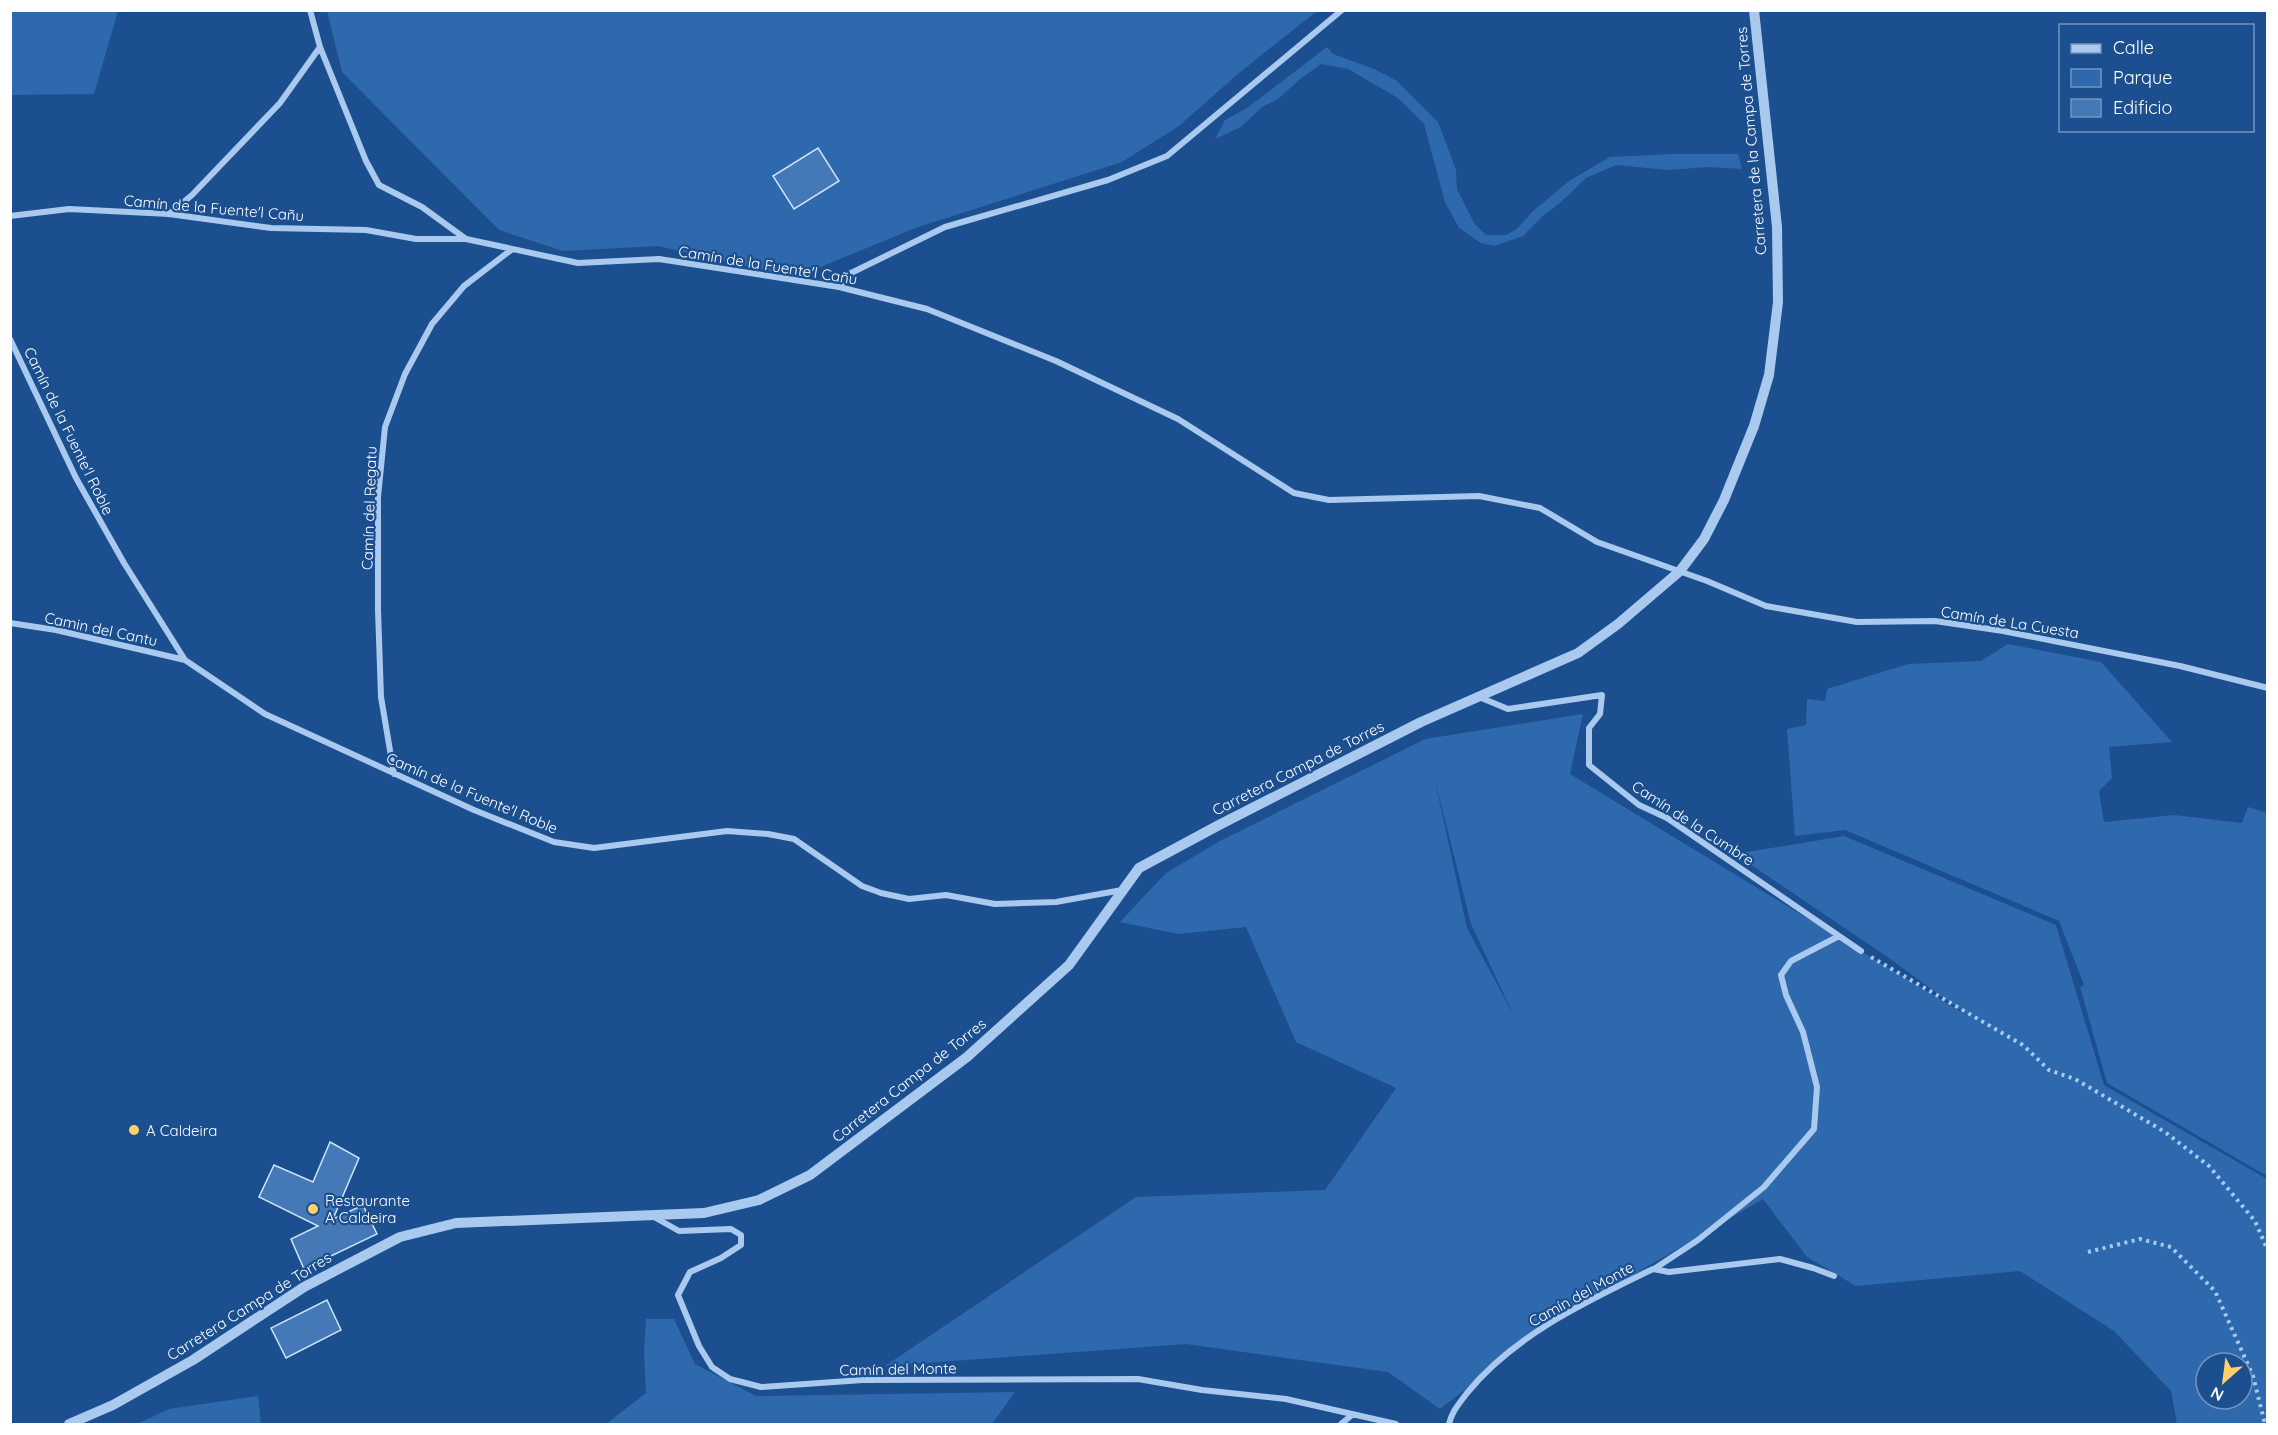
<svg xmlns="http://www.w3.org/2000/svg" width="2278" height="1435" font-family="Quicksand,sans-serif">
<rect width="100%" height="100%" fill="#1b4f8f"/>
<path fill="#2e69ad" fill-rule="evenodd" d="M10,11H118L94,94L11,95Z
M327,11H1317L1239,73L1179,126L1122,162L918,227L796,277L658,246L563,251L499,230L342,72Z
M1327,47L1333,54L1374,69L1397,81L1438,122L1456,170L1457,189L1474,223L1486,235H1506L1517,229L1532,212L1569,181L1610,157L1672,154H1738L1742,169L1709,167L1668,170L1616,165L1586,178L1560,203L1544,215L1523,236L1494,246L1481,243L1459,228L1445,202L1424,124L1398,98L1348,69L1321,64L1299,80L1278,99L1262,107L1241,127L1215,139L1225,120L1247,108Z
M2008,644L2101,662L2172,742L2109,747L2112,778L2099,791L2104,822L2174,815L2242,823L2248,807L2267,813V1176L2107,1083L2080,987L2084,985L2059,921L1845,830L1795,836L1787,729L1806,725L1807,699L1825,701L1827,689L1908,664L1981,661Z
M1583,714L1570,774L1971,1018L1889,958L1735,854L1844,836L2056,925L2104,1085L2267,1179V1424H2177L2171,1391L2114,1331L2020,1271L1856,1286L1807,1257L1763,1199L1556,1320L1440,1409L1388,1372L1186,1344L885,1366L1136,1197L1325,1190L1396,1088L1296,1042L1246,927L1178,934L1120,922L1166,873L1220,841L1425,739ZM1434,776L1471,924L1514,1016L1467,928ZM2206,1363H2242V1399H2206Z
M646,1319H674L695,1364L756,1396L1015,1392L992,1424H606L646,1393L644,1353Z
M258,1396L261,1424H137L169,1409Z"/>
<path fill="#4478b7" stroke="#cfe3fa" stroke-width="1.5" d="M818,148L839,181L794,209L773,176Z
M330,1142L359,1158L333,1219L363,1205L377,1234L304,1269L291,1239L318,1226L259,1197L274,1165L313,1182Z
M327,1300L341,1330L286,1358L271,1328Z"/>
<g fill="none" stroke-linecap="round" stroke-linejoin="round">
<path stroke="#a9c9ee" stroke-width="4" stroke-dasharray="3 4.5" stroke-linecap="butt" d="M1871,957L2023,1045L2049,1070L2075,1079L2165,1132L2209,1166L2255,1221L2268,1251
M2088,1252L2140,1239L2171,1247L2215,1291L2253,1376L2265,1424"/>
<path stroke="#a9c9ee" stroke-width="6" d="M310,10L320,47L366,161L379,185L422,207L466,239
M169,214L192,195L280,103L320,47
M10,216L69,209L169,214L271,228L366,230L416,239H466L578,263L659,259L839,287L927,309L1056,361L1178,419L1294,493L1329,500L1479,496L1540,508L1597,542L1707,581L1766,606L1857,622L1935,621L2003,631L2180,666L2268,688
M839,287L849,274L945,227L1108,180L1167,156L1342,10
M10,339L76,478L124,563L185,660L265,714L474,810L554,842L594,848L727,831L768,834L794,839L862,886L881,893L909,899L946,895L995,904L1056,902L1122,890
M10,623L56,630L185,660
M1479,697L1508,709L1602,695L1600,714L1589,728V765L1639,805L1667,818L1861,951
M394,774L381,697L378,610V497L385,427L405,374L432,324L464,286L511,250
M654,1217L679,1231L731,1229L741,1235V1245L721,1258L690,1272L678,1295L699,1346L712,1367L730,1379L761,1387L863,1380L1138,1379L1202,1390L1286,1399L1396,1424
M1654,1269L1698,1240L1764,1187L1814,1129L1817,1087L1803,1032L1786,995L1781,975L1791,961L1839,936
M1341,1424L1352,1415
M1449,1424C1452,1411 1459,1404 1467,1393C1514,1335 1587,1301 1653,1269L1669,1272L1780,1259L1813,1268L1834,1276"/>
<path stroke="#a9c9ee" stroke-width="10" d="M69,1424L113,1405L193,1360L304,1287L400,1237L456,1223L704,1213L759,1200L810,1175L967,1057L1069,965L1139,868L1219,825L1421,722L1578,653L1618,624L1680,571L1704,539L1724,500L1754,426L1769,375L1778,302L1777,227L1754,10"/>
</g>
<g fill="#ffd166" stroke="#1b4f8f" stroke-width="2">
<circle cx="134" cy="1130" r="6"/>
<circle cx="313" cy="1209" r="6"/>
</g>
<g text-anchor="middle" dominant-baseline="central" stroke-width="4.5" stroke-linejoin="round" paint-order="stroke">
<g font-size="15" fill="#fff" stroke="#1b4f8f">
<text transform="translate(1751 141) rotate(-95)">Carretera de la Campa de Torres</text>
<text transform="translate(214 208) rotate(5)">Camín de la Fuente'l Cañu</text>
<text transform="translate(768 265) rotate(9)">Camín de la Fuente'l Cañu</text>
<text transform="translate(69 431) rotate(64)">Camín de la Fuente'l Roble</text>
<text transform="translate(369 508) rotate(-88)">Camín del Regatu</text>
<text transform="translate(2010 622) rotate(9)">Camín de La Cuesta</text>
<text transform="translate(101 629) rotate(12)">Camin del Cantu</text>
<text transform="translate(1298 768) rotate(-27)">Carretera Campa de Torres</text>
<text transform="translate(472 793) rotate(23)">Camín de la Fuente'l Roble</text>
<text transform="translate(1693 823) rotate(33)">Camín de la Cumbre</text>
<text transform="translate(909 1080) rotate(-38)">Carretera Campa de Torres</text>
<text transform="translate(1581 1294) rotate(-29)">Camín del Monte</text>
<text transform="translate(249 1306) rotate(-32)">Carretera Campa de Torres</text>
<text transform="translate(898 1369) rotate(-1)">Camín del Monte</text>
</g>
<g font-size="15" fill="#fff" stroke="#1b4f8f" text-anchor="start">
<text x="146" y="1130">A Caldeira</text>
<text x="325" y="1200">Restaurante<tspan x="325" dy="17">A Caldeira</tspan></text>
</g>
</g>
<rect width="2278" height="1435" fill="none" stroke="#ffffff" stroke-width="24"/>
<rect x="2059" y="24" width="195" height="108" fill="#1b4f8f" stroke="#7695bc" stroke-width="1.5"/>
<rect x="2071" y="44" width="30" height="9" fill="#a9c9ee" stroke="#7695bc" stroke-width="1.5"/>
<text x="2113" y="54" font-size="18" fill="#ffffff">Calle</text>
<rect x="2071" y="69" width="30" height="18" fill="#2e69ad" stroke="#7695bc" stroke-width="1.5"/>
<text x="2113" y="84" font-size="18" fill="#ffffff">Parque</text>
<rect x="2071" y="99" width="30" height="18" fill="#4478b7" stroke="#7695bc" stroke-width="1.5"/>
<text x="2113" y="114" font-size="18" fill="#ffffff">Edificio</text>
<g transform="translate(2224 1381) rotate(208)"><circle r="28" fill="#1b4f8f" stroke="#7695bc" stroke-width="1.5"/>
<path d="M0-4.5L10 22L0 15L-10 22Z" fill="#ffd166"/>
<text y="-9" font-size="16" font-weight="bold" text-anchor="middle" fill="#ffffff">N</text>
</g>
</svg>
